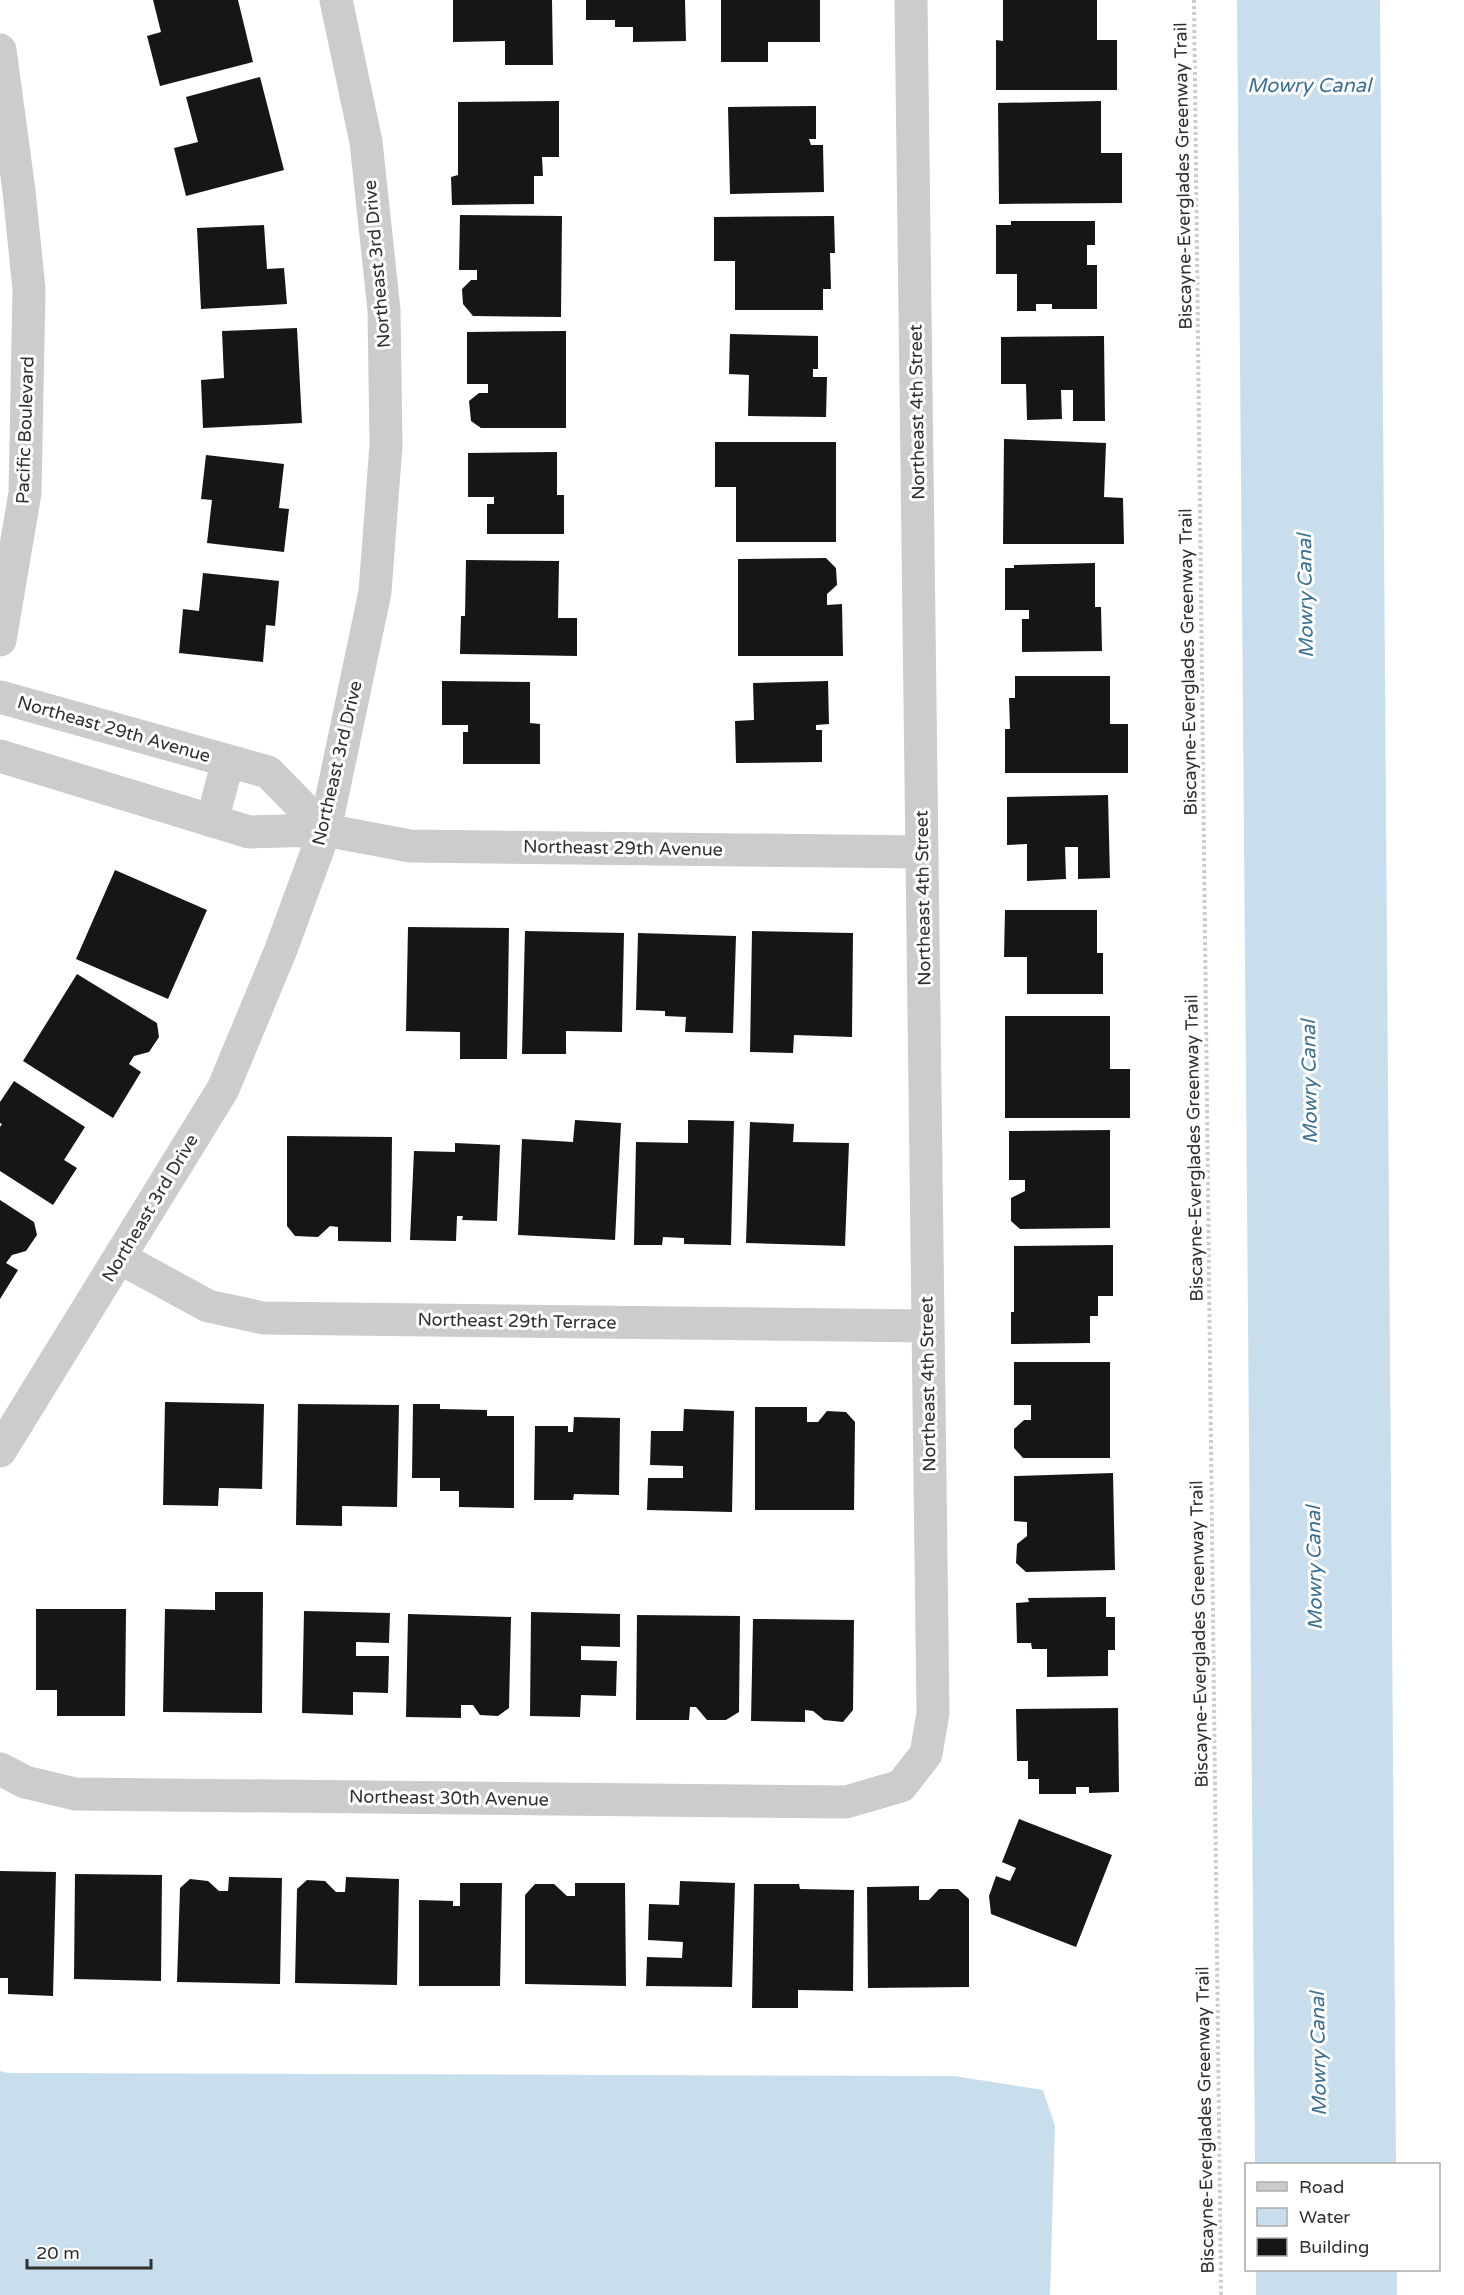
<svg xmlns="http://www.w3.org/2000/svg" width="1464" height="2295" font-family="'Varela Round',sans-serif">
<rect width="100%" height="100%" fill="#fff"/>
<path fill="#c9deec" d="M1237,0H1380L1396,2164H1255Z
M0,2071L8,2073L954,2076L1043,2090L1055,2126L1050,2295H0Z
M1256,2270H1397V2295H1256Z"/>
<path fill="#161616" d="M153,0H238L253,62L160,86L147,36L161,32Z
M453,0H552L553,65H505V41L453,42Z
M586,0H685L686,41L633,42V27H615V20H586Z
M721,0H820V42H768V62H721Z
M1003,0H1097V40H1117V90H996V40L1003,41Z
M260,77L284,170L186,196L174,148L198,142L186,97Z
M559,101V157H542L543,176H534V204L452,205L451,177L458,175V102Z
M1101,101V153H1122V203L999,204L998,103Z
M816,106V139H809L811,145H823L824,192L730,194L728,107Z
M460,215L562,216L561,317L473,316L463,304L462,289L471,280H477V270H459Z
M834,216L835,253H830L831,289H823V310H735V261H714V217Z
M1011,221H1095V245H1087V265H1097V309H1052V304H1036V311H1017V274H996V225H1011Z
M264,225L267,269L284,268L287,304L201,309L197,228Z
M297,328L302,423L203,428L201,380L224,378L222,331Z
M566,331V428H481L471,421L469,401L479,393H488V384H467V332Z
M730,334L818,336V369H813V377H827L826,417L748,416L749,375L729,374Z
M1104,336L1105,421H1073V390H1061L1062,419L1027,420L1026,384H1001V337Z
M1004,439L1106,443L1104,497L1123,498L1124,544H1003Z
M715,442H836V542H736V487H715Z
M557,452V495H564V534H487V504H494V497H468V453Z
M206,455L284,464L279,508L289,509L284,552L207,543L212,500L201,499Z
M826,558L836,568L837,585L827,594V605L842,604L843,656H738V559Z
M466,560L559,561L558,618H577V656L460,654L461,616H465Z
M1095,563V607H1101L1102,651L1022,652V619H1029V610H1005V568H1014V565Z
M203,573L279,581L275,626L266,625L263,662L179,653L183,609L199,611Z
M1015,676H1110V724H1128V773H1005V729H1010L1009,698H1015Z
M442,681L530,682V723L540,724V764H463V732H468V725H442Z
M828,681L829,724L816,725V730H822V762L736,763L735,721L754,720L753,683Z
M1108,795L1110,878L1078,879V847H1065L1066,879L1027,881V844L1007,845V797Z
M115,870L207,910L168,999L76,959Z
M1005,910H1097V953H1103V994H1027V957H1004Z
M408,927L509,928L507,1059H460V1032L406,1031Z
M525,931L624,933L622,1032L566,1031V1054H522Z
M752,931L853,933L852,1037L794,1035L793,1053L750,1052Z
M638,933L736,936L733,1033L685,1032L686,1017L665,1016V1011L636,1010Z
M77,974L157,1023L159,1037L149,1052L134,1056L129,1064L141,1072L113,1118L23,1061Z
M1005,1016H1110V1069H1130V1118H1005Z
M14,1081L85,1127L64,1160L77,1168L53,1205L0,1171V1127L2,1124L0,1123V1102Z
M575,1120L621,1123L615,1240L518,1235L522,1139L573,1142Z
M688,1120L734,1121L731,1245L684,1244V1238L663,1237L662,1245H634L636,1142L688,1143Z
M750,1122L794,1124L793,1142L849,1143L845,1246L746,1243Z
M1110,1130V1228L1020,1229L1011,1221V1198L1025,1191V1180H1009V1131Z
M287,1136L392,1137L391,1242L338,1241V1227L330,1226L318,1237L295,1236L287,1226Z
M455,1143L500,1145L497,1221L462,1220L463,1216H457L456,1241L410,1240L414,1151L455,1152Z
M0,1200L34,1222L37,1235L26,1251L12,1255L6,1263L18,1270L0,1299Z
M1113,1245V1296H1098V1316H1090V1343L1011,1344V1312H1014V1246Z
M1014,1362H1110V1458H1023L1014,1448V1429L1024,1420H1031V1405H1014Z
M165,1402L264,1404L262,1489L219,1488L218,1506L163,1505Z
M298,1404L399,1405L397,1507L342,1506V1526L296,1525Z
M413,1404H440V1409L487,1410V1416H514V1508L459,1507V1491H440V1478H412Z
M755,1407H807V1422H818L827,1411L846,1412L855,1422L854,1510H755Z
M684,1409L734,1411L732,1512L647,1510L648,1478H683V1466L650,1465L651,1431H683Z
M574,1417L620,1418L619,1495L574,1494L573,1500H534L535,1426H568V1432H573Z
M1113,1473L1115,1570L1026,1572L1016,1563L1017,1544L1027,1536V1522L1014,1521V1476Z
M215,1592H263L262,1713L163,1712L165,1609L215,1610Z
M1106,1597V1617H1115V1650H1108V1676L1047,1677V1649H1032L1031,1643H1017L1016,1603L1029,1602L1028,1598Z
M36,1609H126L125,1716H57V1690H36Z
M304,1611L390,1613L389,1643L356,1642V1656H389L388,1693L353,1692V1715L302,1713Z
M531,1612L620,1614V1647L581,1646V1660L617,1661L616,1696L581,1695L580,1717L530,1716Z
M408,1614L511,1617L509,1708L498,1716L480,1715L473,1705H461V1718L406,1717Z
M637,1615L740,1616L739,1712L726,1720H707L696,1707H690L689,1720H636Z
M753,1619L854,1620L853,1710L843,1722L824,1720L813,1711L805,1710V1722L751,1721Z
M1118,1708L1119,1792L1089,1793V1787H1076V1794H1039V1779H1028V1761H1017L1016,1709Z
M1019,1819L1112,1855L1076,1947L991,1914L989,1896L996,1876L1010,1881L1016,1868L1002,1862Z
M0,1871L56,1872L53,1996L8,1994V1978H0Z
M75,1874L162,1875L161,1981L74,1979Z
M229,1877L282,1878L280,1984L177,1982L180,1888L190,1879L208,1881L219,1891H228Z
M346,1877L399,1879L397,1985L295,1983L297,1889L307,1880L325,1881L336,1892H345Z
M680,1881L735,1883L732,1987L646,1986L647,1957L682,1958L683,1942L648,1940L649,1904L679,1905Z
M460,1883H502L500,1986H419V1900L453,1901V1906H460Z
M575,1883H625L626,1986L525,1984V1895L535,1884H554L567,1896H575Z
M754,1884H799L800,1889L854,1890L853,1991L798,1990V2008H752Z
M919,1886V1900H929L939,1889H958L969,1899V1987L868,1988L867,1887Z"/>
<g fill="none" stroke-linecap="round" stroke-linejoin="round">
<path stroke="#ccc" stroke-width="4" stroke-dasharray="3 3" stroke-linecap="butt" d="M1194,0L1221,2295"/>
<path stroke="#ccc" stroke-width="33" d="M0,50L19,191L29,289L25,493L0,640
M0,697L268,772L325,830
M0,756L249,832L325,830L410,846L922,852
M212,821L228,761
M120,1258L208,1306L263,1318L928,1326
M0,1451L223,1089L280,952L325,830L375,592L386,445L384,310L366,142L336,0
M0,1769L25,1782L75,1794L846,1802L901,1786L926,1754L933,1713L911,0"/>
</g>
<g text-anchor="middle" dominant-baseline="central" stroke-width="6" stroke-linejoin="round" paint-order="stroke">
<g font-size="18" fill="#2f2f2f" stroke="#fff">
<text transform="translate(1183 176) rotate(-91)">Biscayne-Everglades Greenway Trail</text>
<text transform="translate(377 264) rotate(-95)">Northeast 3rd Drive</text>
<text transform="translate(917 412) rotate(-91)">Northeast 4th Street</text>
<text transform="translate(25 430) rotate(-88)">Pacific Boulevard</text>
<text transform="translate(1188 662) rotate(-91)">Biscayne-Everglades Greenway Trail</text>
<text transform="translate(114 729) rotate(16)">Northeast 29th Avenue</text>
<text transform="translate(337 763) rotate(-77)">Northeast 3rd Drive</text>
<text transform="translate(623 848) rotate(1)">Northeast 29th Avenue</text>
<text transform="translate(923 898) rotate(-91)">Northeast 4th Street</text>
<text transform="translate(1194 1148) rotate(-91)">Biscayne-Everglades Greenway Trail</text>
<text transform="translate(150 1208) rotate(-59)">Northeast 3rd Drive</text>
<text transform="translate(517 1321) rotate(1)">Northeast 29th Terrace</text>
<text transform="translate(928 1384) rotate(-91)">Northeast 4th Street</text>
<text transform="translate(1199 1634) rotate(-91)">Biscayne-Everglades Greenway Trail</text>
<text transform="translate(449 1798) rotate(1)">Northeast 30th Avenue</text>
<text transform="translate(1205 2120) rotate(-91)">Biscayne-Everglades Greenway Trail</text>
</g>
<g font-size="20" font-style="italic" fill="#3c7092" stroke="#fff">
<text x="1309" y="86">Mowry Canal</text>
<text transform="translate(1306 596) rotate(-91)">Mowry Canal</text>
<text transform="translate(1310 1082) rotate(-91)">Mowry Canal</text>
<text transform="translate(1315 1568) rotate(-91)">Mowry Canal</text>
<text transform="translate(1319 2054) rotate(-91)">Mowry Canal</text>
</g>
</g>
<rect x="1245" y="2163" width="195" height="108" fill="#ffffff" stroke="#acacac" stroke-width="1.5"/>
<rect x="1257" y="2182" width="30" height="9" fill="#cccccc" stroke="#acacac" stroke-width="1.5"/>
<text x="1299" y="2193" font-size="18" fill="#2f2f2f">Road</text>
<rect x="1257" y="2208" width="30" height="18" fill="#c9deec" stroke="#acacac" stroke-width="1.5"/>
<text x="1299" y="2223" font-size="18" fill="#2f2f2f">Water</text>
<rect x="1257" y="2238" width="30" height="18" fill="#161616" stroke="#acacac" stroke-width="1.5"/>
<text x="1299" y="2253" font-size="18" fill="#2f2f2f">Building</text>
<path d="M27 2259v9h124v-9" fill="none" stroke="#2f2f2f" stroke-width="3"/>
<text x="36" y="2259" font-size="18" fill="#2f2f2f" stroke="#ffffff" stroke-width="4.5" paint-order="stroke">20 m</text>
</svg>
